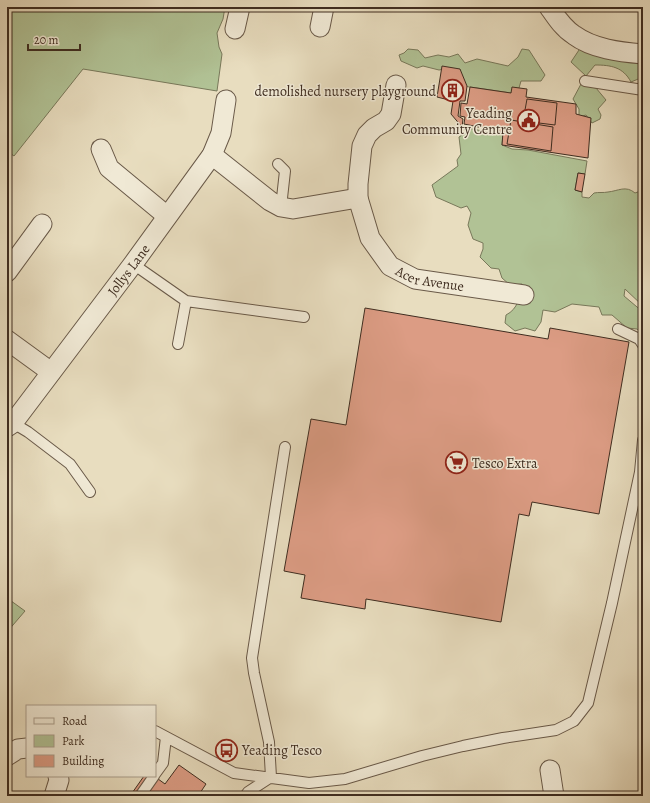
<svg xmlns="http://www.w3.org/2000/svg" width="650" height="803" font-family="Alegreya,serif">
<rect width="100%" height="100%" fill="#e8ddbf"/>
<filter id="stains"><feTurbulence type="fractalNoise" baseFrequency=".005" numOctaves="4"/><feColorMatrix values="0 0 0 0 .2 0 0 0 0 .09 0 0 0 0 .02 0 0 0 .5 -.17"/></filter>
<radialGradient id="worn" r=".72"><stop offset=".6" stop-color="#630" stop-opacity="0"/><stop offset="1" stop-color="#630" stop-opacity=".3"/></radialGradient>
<path fill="#b1c295" stroke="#78785a" d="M7,7H225L223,19L217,33L219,47L222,54L217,91L83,69L14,156L7,151Z
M581,47L643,57V77L631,82C623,67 611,65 595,65L586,76L571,62Z
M408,49L418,50L425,58L438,55L449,57L458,54L465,63L477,59L508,66L518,57L522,49L529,50L545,75L541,81H521L519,88L511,93L456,85L450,68L439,70L423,66L417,68L401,61L399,55L404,53Z
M581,84L596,88L606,100L598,109L601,115L600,119L592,123L586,115L579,117V109L573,99Z
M462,127L503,135L502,145L512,149L528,150L587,161L585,174L578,173L575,190L582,192V197L589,198L594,193C599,192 603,193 608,192C618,191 626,185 635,193L643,190V306L625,289L624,296L643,312V334L637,329L627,328L612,315H602L599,307L572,304L555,312L543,310L541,322L535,331L525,328L515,331L505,323L506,315C518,309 520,297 522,284L510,285L502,278L499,269L491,268L480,257L483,249V243L473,239L468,225L471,213L467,206L461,208L436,197L432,185L458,166L457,160L461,154L459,137L467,132Z
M7,598L25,611L7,632Z"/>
<path fill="#dc9c84" stroke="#3f2d20" d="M442,66L460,69L467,86L465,101H460L458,116L463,119L462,127L451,114L453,101L437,97Z
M470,87L511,93L512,87L527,89L526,97L576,104V114L591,118L588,158L502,145L503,132L464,124L465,117L460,116L461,103L467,104Z
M527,99L557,103L555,125L523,121Z
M511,120L553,127L551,151L507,144Z
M578,173L585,174L582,192L575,190Z
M365,308L548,339L550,328L629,342L599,514L532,502L529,516L519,514L501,622L366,599L365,609L301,598L305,575L284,571L311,419L346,425Z
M179,765L206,784L198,796H130L144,776H154L165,784Z"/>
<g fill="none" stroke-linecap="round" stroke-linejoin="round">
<defs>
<path id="service" d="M585,81L643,90
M278,164L285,171L281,207
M133,264L186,301L304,317
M618,329L639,339L643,345
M178,344L186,301
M13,423L28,432L70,464L90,492
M155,731L234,773L309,783L345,779L422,756L463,746L503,738L556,730L574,721L588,703L612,603L640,472L643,440
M155,774L163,763L166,737
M271,777L269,742L254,673L252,658L285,447
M140,796L154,776
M245,796L248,792L271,777"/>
<g id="minor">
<path d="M549,7C556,17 563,28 574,35C593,49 620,52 643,54"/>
<path d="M320,27L324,7"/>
<path d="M235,29L240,7"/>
<path id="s1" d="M396,85L391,114L386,121L374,128L367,135L362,146L358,184V198L370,238L390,266L415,279L524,295"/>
<path d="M101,149L109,168L167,216"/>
<path d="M212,155L270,201L281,207L293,209L358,198"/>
<path d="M7,272L42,224"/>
<path d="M7,340L51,372"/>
<path id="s2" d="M7,427L13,423L133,264L212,155L221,133L226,100"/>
<path d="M7,756L18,749L27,748"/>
<path d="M550,770L554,796"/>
<path d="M54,796L59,780L58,776"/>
</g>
</defs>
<use href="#service" stroke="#695948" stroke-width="12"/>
<use href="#minor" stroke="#695948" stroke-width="21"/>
<use href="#service" stroke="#f0e9d5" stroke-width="10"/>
<use href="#minor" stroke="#f0e9d5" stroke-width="19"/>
</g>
<defs>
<symbol id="building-ring" viewBox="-11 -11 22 22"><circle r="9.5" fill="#f0e9d5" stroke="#8f2418" stroke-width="1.5"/><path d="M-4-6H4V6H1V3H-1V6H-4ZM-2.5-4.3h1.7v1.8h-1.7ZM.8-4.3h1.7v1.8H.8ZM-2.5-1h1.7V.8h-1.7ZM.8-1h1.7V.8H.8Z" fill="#8f2418"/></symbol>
<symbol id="civic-ring" viewBox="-11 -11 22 22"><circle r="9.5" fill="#f0e9d5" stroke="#8f2418" stroke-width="1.5"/><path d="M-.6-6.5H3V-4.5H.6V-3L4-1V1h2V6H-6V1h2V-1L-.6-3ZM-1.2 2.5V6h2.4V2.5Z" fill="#8f2418"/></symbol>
<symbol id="supermarket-ring" viewBox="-11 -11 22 22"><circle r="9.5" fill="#f0e9d5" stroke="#8f2418" stroke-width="1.5"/><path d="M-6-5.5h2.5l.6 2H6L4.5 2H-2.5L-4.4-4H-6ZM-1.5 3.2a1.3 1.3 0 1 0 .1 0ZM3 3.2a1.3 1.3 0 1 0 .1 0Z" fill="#8f2418"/></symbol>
<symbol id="bus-ring" viewBox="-11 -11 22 22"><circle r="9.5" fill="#f0e9d5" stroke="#8f2418" stroke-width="1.5"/><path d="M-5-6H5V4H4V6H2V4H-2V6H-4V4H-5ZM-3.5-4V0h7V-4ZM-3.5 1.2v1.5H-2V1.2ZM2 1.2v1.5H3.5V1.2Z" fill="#8f2418"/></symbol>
</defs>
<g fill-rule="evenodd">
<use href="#building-ring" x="440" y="78" width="25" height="25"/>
<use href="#civic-ring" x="516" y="108" width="25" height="25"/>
<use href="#supermarket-ring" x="444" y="450" width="25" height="25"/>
<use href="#bus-ring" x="214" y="738" width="25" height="25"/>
</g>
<g text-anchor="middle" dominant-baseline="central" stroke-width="3" stroke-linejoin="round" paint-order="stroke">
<g font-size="14" fill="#3f2d20" stroke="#f0e9d5" text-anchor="end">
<text x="436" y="91">demolished nursery playground</text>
<text x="512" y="113">Yeading<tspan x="512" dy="16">Community Centre</tspan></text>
<text x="472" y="463" text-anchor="start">Tesco Extra</text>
<text x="242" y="750" text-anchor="start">Yeading Tesco</text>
</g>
<g font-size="14" fill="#3f2d20" stroke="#f0e9d5">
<text stroke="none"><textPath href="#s2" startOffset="199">Jollys Lane</textPath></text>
<text stroke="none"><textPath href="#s1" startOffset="245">Acer Avenue</textPath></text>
</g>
</g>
<rect width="650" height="803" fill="none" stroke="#e8ddbf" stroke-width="24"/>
<rect x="8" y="8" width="634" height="787" fill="none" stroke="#3f2d20" stroke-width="2"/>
<rect x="12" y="12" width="626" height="779" fill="none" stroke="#3f2d20"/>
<rect x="26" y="705" width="130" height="72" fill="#f0e9d5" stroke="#a99e8d"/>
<rect x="34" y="718" width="20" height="6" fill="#f0e9d5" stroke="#a99e8d"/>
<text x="62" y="725" font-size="12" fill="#3f2d20">Road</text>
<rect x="34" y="735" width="20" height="12" fill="#b1c295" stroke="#a99e8d"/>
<text x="62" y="745" font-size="12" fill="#3f2d20">Park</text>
<rect x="34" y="755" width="20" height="12" fill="#dc9c84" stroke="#a99e8d"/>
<text x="62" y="765" font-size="12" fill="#3f2d20">Building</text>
<path d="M28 44v6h52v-6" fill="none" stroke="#3f2d20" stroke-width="2"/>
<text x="34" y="44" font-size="12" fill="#3f2d20" stroke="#f0e9d5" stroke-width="3" paint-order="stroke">20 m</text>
<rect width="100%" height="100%" filter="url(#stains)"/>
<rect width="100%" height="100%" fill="url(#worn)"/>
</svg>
